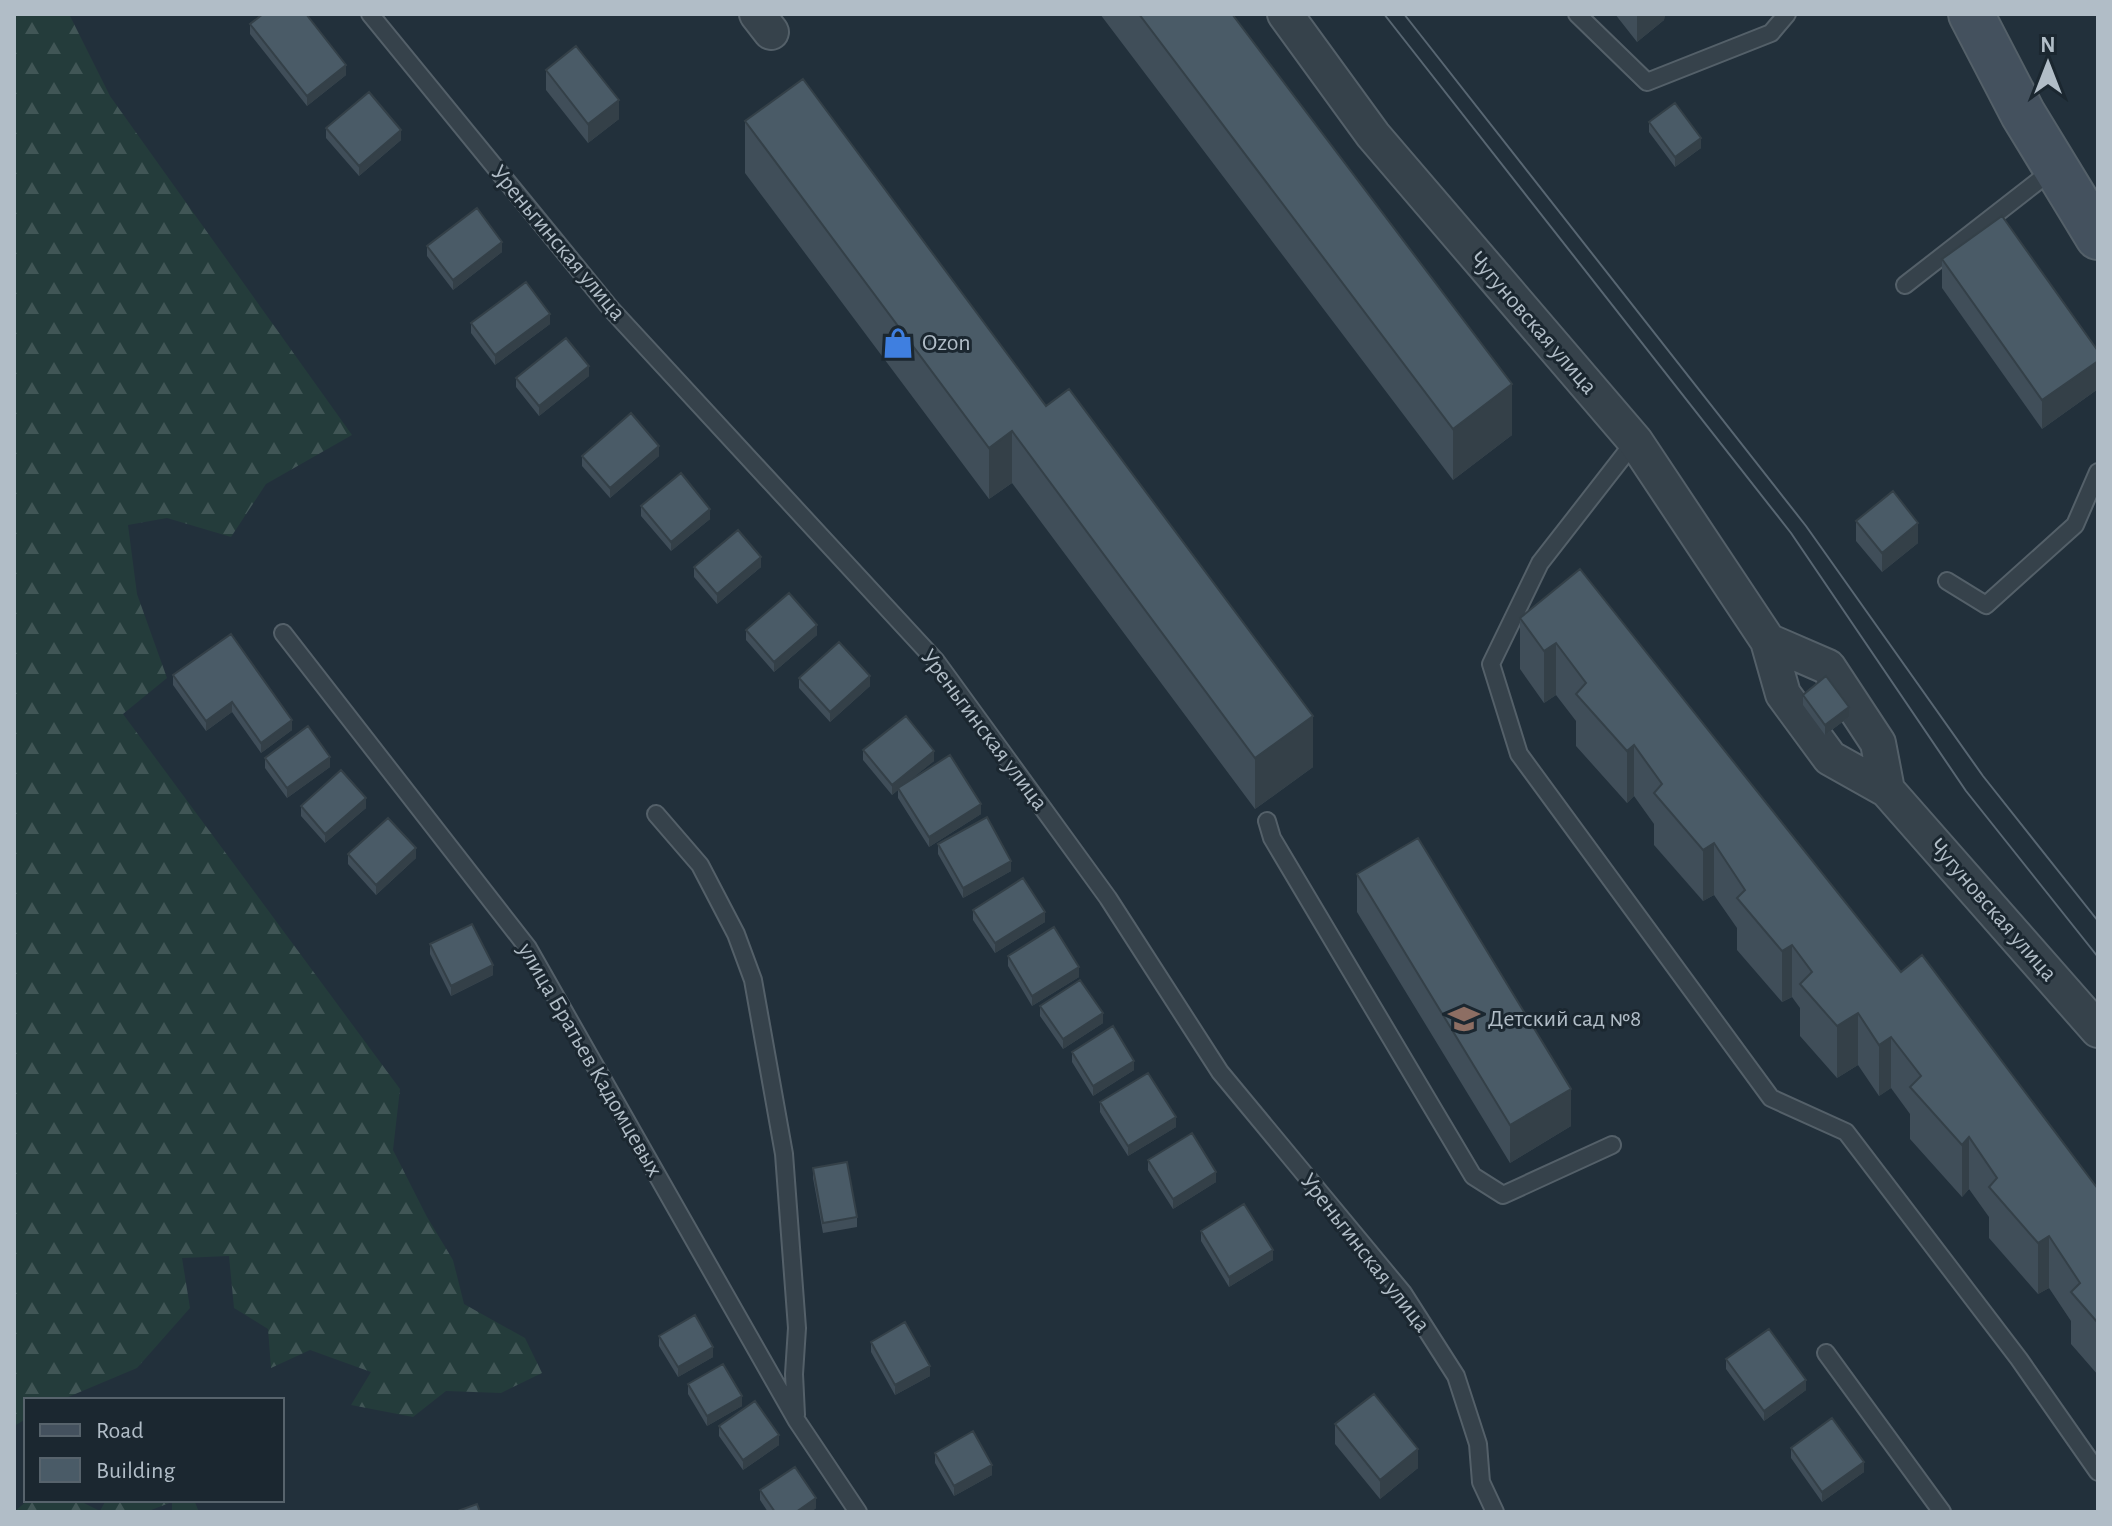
<svg xmlns="http://www.w3.org/2000/svg" width="2112" height="1526" font-family="'Alegreya Sans',sans-serif">
<defs>
<pattern id="forest-firs" width="22" height="20" patternUnits="userSpaceOnUse" patternTransform="scale(2)"><rect width="22" height="20" fill="#243c3b"/><path d="M5 1l3.5 6h-7zM16 11l3.5 6h-7z" fill="#415656"/></pattern>
</defs>
<rect width="100%" height="100%" fill="#22303b"/>
<path fill="url(#forest-firs)" d="M14,14H69L110,96L352,435L266,484L231,537L167,518L128,525L137,594L167,678L123,714L400,1089L393,1150L427,1217L453,1260L464,1304L525,1338L542,1373L501,1393L446,1391L413,1417L351,1405L371,1372L310,1350L271,1368L268,1329L234,1308L229,1256L182,1258L190,1308L137,1368L61,1400H26V1419L14,1426Z
M28,1500H78L100,1511L106,1500H194L199,1512H172V1502L146,1512H14Z"/>
<g fill="none" stroke-linecap="round" stroke-linejoin="round">
<defs>
<path id="service" d="M370,14L611,309L936,661L1108,898L1220,1072L1403,1293L1456,1376L1478,1444L1481,1482L1495,1512
M1577,14L1647,82L1771,33L1787,14
M1905,285L2055,168
M1635,441L1540,563L1491,664L1519,754L1771,1098L1846,1132L2019,1359L2098,1472
M1947,581L1986,605L2075,525L2098,472
M283,633L528,948L797,1421L858,1512
M656,814L700,865L736,934L753,980L784,1154L797,1328L794,1374L796,1415
M1267,821L1272,838L1473,1176L1503,1195L1612,1145
M1826,1353L1942,1512"/>
<path id="minor" d="M757,14L771,32
M1285,14L1373,135L1635,441L1768,641L1828,667L1878,743L1887,790L2098,1030
M1768,641L1783,694L1830,758L1887,790"/>
<path id="secondary" d="M1971,14L2023,114L2098,237"/>
</defs>
<use href="#service" stroke="#546069" stroke-width="20"/>
<use href="#minor" stroke="#546069" stroke-width="38"/>
<use href="#secondary" stroke="#546069" stroke-width="48"/>
<use href="#service" stroke="#36424b" stroke-width="16"/>
<use href="#minor" stroke="#36424b" stroke-width="34"/>
<use href="#secondary" stroke="#44515e" stroke-width="44"/>
<path stroke="#586672" stroke-width="2" d="M1384,14L1791,533L1966,791L2098,957
M1404,14L1806,526L1983,776L2098,921"/>
</g>
<path fill="#404e59" d="M1100,14H1232L1512,435L1453,480Z
M1615,14H1665L1664,20L1637,42Z
M250,24L346,75L307,106L250,34Z
M546,70L619,119L588,143L546,90Z
M745,121L1313,767L1255,809L1012,483L989,499L745,173Z
M1649,122L1701,148L1675,167L1649,132Z
M326,128L401,140L359,176L326,138Z
M427,246L502,252L453,290L427,256Z
M1942,259L2098,351V389L2042,429L1942,288Z
M471,323L550,324L495,365L471,333Z
M589,376L539,416L516,387V378Z
M582,456H659L610,498L582,466Z
M641,506L710,519L671,551L641,516Z
M1856,521L1918,543L1882,572L1856,541Z
M694,567H761L717,604L694,577Z
M1580,569L1901,972L2098,1189V1375L2071,1344V1321L2049,1288L2038,1294L1989,1238V1217L1969,1189L1962,1197L1910,1139V1114L1891,1088L1879,1096L1858,1065L1837,1078L1800,1036V1008L1792,997L1782,1002L1737,950V928L1714,895L1703,901L1654,845V824L1634,796L1627,803L1576,746V721L1556,695L1544,703L1520,669V618Z
M746,630L817,635L774,672L746,640Z
M173,675L292,730L261,753L232,712L206,731L173,685Z
M799,678L870,686L830,722L799,688Z
M1803,695L1849,717L1825,735L1803,705Z
M863,750L934,761L907,782L981,814L929,847L898,798V790L892,795L863,760Z
M265,758L330,767L287,798L265,768Z
M301,806L366,808L325,843L301,816Z
M938,844L1011,871L963,898L938,854Z
M348,854L416,858L376,895L348,864Z
M1357,874L1571,1126L1510,1163L1357,912Z
M973,910L1045,922L995,953L973,920Z
M430,944L493,975L451,996L430,954Z
M1008,956L1079,977L1032,1006L1008,966Z
M1040,1006L1103,1023L1063,1049L1040,1016Z
M1072,1052L1134,1070L1093,1096L1072,1062Z
M1100,1102L1176,1127L1128,1156L1100,1112Z
M1148,1160L1216,1182L1173,1209L1148,1170Z
M813,1168L857,1217V1227L823,1233L813,1178Z
M1201,1231L1273,1260L1229,1287L1201,1241Z
M659,1336L713,1357L678,1377L659,1346Z
M871,1342L930,1376L895,1395L871,1352Z
M1726,1359L1806,1390L1764,1421L1726,1369Z
M688,1384L742,1406L707,1426L688,1394Z
M1335,1424L1418,1468L1380,1499L1335,1444Z
M719,1426L779,1445L743,1470L719,1436Z
M1791,1448L1864,1472L1822,1502L1791,1458Z
M935,1453L992,1475L954,1496L935,1463Z
M760,1490L816,1508L811,1512H768L760,1500Z"/>
<path fill="#344048" d="M1637,14H1665L1664,20L1637,42Z
M346,65V75L307,106V96Z
M619,100V119L588,143V124Z
M401,130V140L359,176V166Z
M1701,138V148L1675,167V157Z
M502,242V252L453,290V280Z
M550,314V324L495,365V355Z
M2098,361V389L2042,429V400Z
M589,366V376L539,416V406Z
M1512,384V435L1453,480V429Z
M1012,431V483L989,499V448Z
M659,446V456L610,498V488Z
M710,509V519L671,551V542Z
M1918,523V543L1882,572V553Z
M761,557V567L717,604V594Z
M817,625V635L774,672V662Z
M1556,643V695L1544,703V651Z
M870,676V686L830,722V712Z
M232,702V712L206,731V721Z
M1849,707V717L1825,735V725Z
M1313,716V767L1255,809V758Z
M292,720V730L261,753V743Z
M1634,745V796L1627,803V751Z
M934,751V761L892,795V785Z
M330,757V767L287,798V788Z
M366,798V808L325,843V834Z
M981,804V814L929,847V837Z
M1714,843V895L1703,901V850Z
M416,848V858L376,895V885Z
M1011,861V871L963,898V888Z
M1045,912V922L995,953V943Z
M1792,945V997L1782,1002V951Z
M493,965V975L451,996V986Z
M1079,967V977L1032,1006V996Z
M1103,1013V1023L1063,1049V1039Z
M1858,1013V1065L1837,1078V1026Z
M1891,1037V1088L1879,1096V1045Z
M1134,1061V1070L1093,1096V1086Z
M1571,1089V1126L1510,1163V1125Z
M1176,1117V1127L1128,1156V1146Z
M1969,1137V1189L1962,1197V1145Z
M1216,1172V1182L1173,1209V1199Z
M2049,1236V1288L2038,1294V1243Z
M1273,1250V1260L1229,1287V1277Z
M713,1347V1357L678,1377V1367Z
M930,1366V1376L895,1395V1385Z
M1806,1380V1390L1764,1421V1411Z
M742,1396V1406L707,1426V1416Z
M779,1435V1445L743,1470V1460Z
M1418,1449V1468L1380,1499V1480Z
M1864,1462V1472L1822,1502V1492Z
M992,1465V1475L954,1496V1486Z
M816,1498V1508L811,1512H796Z"/>
<path fill="#4a5b67" stroke="#344048" stroke-width="2" d="M263,14H306L346,65L307,96L250,24Z
M1139,14H1232L1512,384L1453,429Z
M576,46L619,100L588,124L546,70Z
M803,79L1046,406L1069,389L1313,716L1255,758L1012,431L989,448L745,121Z
M369,92L401,130L359,166L326,128Z
M1675,103L1701,138L1675,157L1649,122Z
M477,208L502,242L453,280L427,246Z
M2002,216L2098,351V361L2042,400L1942,259Z
M526,282L550,314L495,355L471,323Z
M566,338L589,366L539,406L516,378Z
M631,413L659,446L610,488L582,456Z
M681,473L710,509L671,542L641,506Z
M1893,491L1918,523L1882,553L1856,521Z
M738,530L761,557L717,594L694,567Z
M1580,569L1901,972L1922,955L2098,1189V1323L2071,1292L2080,1283L2049,1236L2038,1243L1989,1187L1997,1178L1969,1137L1962,1145L1910,1087L1921,1076L1891,1037L1879,1045L1858,1013L1837,1026L1800,984L1812,972L1792,945L1782,951L1737,898L1745,890L1714,843L1703,850L1654,793L1662,784L1634,745L1627,751L1576,694L1586,683L1556,643L1544,651L1520,618Z
M789,593L817,625L774,662L746,630Z
M231,634L292,720L261,743L232,702L206,721L173,675Z
M839,642L870,676L830,712L799,678Z
M1826,676L1849,707L1825,725L1803,695Z
M906,716L934,751L892,785L863,750Z
M308,726L330,757L287,788L265,758Z
M950,755L981,804L929,837L898,788Z
M341,770L366,798L325,834L301,806Z
M987,817L1011,861L963,888L938,844Z
M388,818L416,848L376,885L348,854Z
M1418,838L1571,1089L1510,1125L1357,874Z
M1023,878L1045,912L995,943L973,910Z
M472,924L493,965L451,986L430,944Z
M1054,927L1079,967L1032,996L1008,956Z
M1080,980L1103,1013L1063,1039L1040,1006Z
M1113,1026L1134,1061L1093,1086L1072,1052Z
M1148,1073L1176,1117L1128,1146L1100,1102Z
M1192,1133L1216,1172L1173,1199L1148,1160Z
M847,1162L857,1217L823,1223L813,1168Z
M1244,1204L1273,1250L1229,1277L1201,1231Z
M695,1315L713,1347L678,1367L659,1336Z
M905,1322L930,1366L895,1385L871,1342Z
M1769,1329L1806,1380L1764,1411L1726,1359Z
M723,1364L742,1396L707,1416L688,1384Z
M1374,1394L1418,1449L1380,1480L1335,1424Z
M755,1401L779,1435L743,1460L719,1426Z
M1832,1418L1864,1462L1822,1492L1791,1448Z
M973,1431L992,1465L954,1486L935,1453Z
M795,1467L816,1498L796,1512H775L760,1490Z
M477,1504L480,1512H455Z"/>
<defs>
<symbol id="shop-bare" viewBox="-9 -9 18 18"><path d="M-5-2.5h2.3a2.7 3.5 0 0 1 5.4 0H5L5.5 6h-11ZM-1.5-2.5h3a1.5 2.3 0 0 0-3 0Z" fill="#3f7fe0" stroke="#1b2730" stroke-width="2.5" paint-order="stroke"/></symbol>
<symbol id="school-bare" viewBox="-9 -9 18 18"><path d="M0-5L7-2L0 1L-7-2ZM-4 1L0 2.5L4 1V4Q0 6-4 4Z" fill="#8d6e63" stroke="#1b2730" stroke-width="2.5" paint-order="stroke"/></symbol>
</defs>
<g fill-rule="evenodd">
<use href="#shop-bare" x="876" y="321" width="44" height="44"/>
<use href="#school-bare" x="1442" y="997" width="44" height="44"/>
</g>
<g text-anchor="middle" dominant-baseline="central" stroke-width="6" stroke-linejoin="round" paint-order="stroke">
<g font-size="24" fill="#b1bdc7" stroke="#1b2730">
<text transform="translate(558 243) rotate(50)">Уреньгинская улица</text>
<text transform="translate(1533 323) rotate(49)">Чугуновская улица</text>
<text transform="translate(984 730) rotate(53)">Уреньгинская улица</text>
<text transform="translate(1993 910) rotate(49)">Чугуновская улица</text>
<text transform="translate(590 1060) rotate(60)">улица Братьев Кадомцевых</text>
<text transform="translate(1365 1253) rotate(52)">Уреньгинская улица</text>
</g>
<g font-size="24" fill="#b1bdc7" stroke="#1b2730" text-anchor="start">
<text x="922" y="343">Ozon</text>
<text x="1488" y="1019">Детский сад №8</text>
</g>
</g>
<rect width="2112" height="1526" fill="none" stroke="#b1bdc7" stroke-width="32"/>
<rect x="24" y="1398" width="260" height="104" fill="#1b2730" stroke="#57636c" stroke-width="2"/>
<rect x="40" y="1424" width="40" height="12" fill="#44515e" stroke="#57636c" stroke-width="2"/>
<text x="96" y="1438" font-size="24" fill="#b1bdc7">Road</text>
<rect x="40" y="1458" width="40" height="24" fill="#4a5b67" stroke="#57636c" stroke-width="2"/>
<text x="96" y="1478" font-size="24" fill="#b1bdc7">Building</text>
<g transform="translate(2048 64)" stroke="#1b2730" stroke-width="6" paint-order="stroke">
<path d="M0-6L14 30L0 20L-14 30Z" fill="#b1bdc7"/>
<text y="-12" font-size="22" font-weight="bold" text-anchor="middle" fill="#b1bdc7">N</text>
</g>
</svg>
